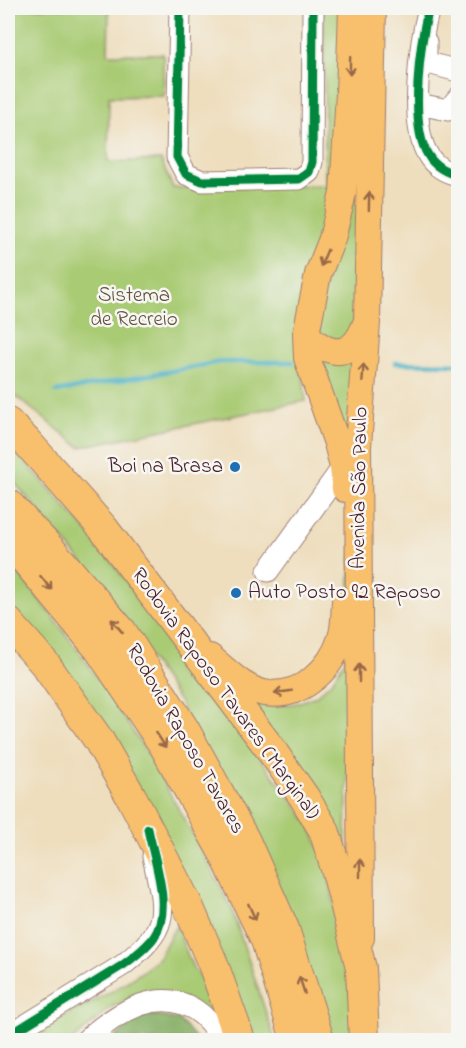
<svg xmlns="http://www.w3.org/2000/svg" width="466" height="1048" font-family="'Indie Flower',sans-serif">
<rect width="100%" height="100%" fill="#f6f6f2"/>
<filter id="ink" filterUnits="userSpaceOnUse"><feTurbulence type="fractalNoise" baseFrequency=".0167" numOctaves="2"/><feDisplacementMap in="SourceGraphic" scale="12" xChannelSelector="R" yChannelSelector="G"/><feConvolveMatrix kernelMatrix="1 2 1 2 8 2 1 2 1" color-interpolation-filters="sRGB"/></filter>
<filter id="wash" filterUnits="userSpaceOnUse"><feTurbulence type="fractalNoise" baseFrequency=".008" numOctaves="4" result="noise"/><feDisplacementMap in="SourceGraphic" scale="24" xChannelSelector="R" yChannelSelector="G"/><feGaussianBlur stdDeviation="1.35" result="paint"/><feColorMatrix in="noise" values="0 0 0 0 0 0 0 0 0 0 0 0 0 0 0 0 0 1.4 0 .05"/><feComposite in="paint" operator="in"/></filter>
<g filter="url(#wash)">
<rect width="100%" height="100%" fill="#eedebe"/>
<path fill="#a9cb73" stroke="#7a754f" stroke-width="1.5" d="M8,8H109L108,54H163L164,96L109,97L108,162L161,160L173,188L325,185L324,8H345L335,197L299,347L306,401L80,447L8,390Z
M362,132L354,332L350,339L322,340L317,320Z
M361,351L345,866L254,704L277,706L297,703L316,696L332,681L345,660L354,515L313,358Z
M8,442L99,545L309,823L327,867L352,1000L353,1040H329L180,703L98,581L8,475Z
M8,562L35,593L85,660L144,748L191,831L231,907L275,1040H247L55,663L8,604Z
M176,926L193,968L217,995L225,1029L139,996L113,1006L73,1040H19L111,992L142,972L159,957Z"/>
<path fill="#86af65" stroke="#686748" stroke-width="1.5" d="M146,1014L179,1020L198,1040H111Z"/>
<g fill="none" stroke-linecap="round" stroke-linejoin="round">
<path stroke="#43aec2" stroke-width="4.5" d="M395,363L458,364
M56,392L220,362H293"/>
</g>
</g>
<g filter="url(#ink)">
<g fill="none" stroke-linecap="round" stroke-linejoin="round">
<defs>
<path id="minor" d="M180,8L177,157L186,174L202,181L299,179L309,172L312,162L313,8
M429,8C420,41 409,126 428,155C434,166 447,173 458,175
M426,42V56L428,63L458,71
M418,104L448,110L458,98
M268,571L343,467
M8,1036L123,965C172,926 165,913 153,856
M86,1040C117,1012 163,982 202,1015C210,1022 217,1032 223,1040"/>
<path id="major" d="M306,334C332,359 353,358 366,323
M345,489L343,467L337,443L307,358L306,334L318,274L332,239L343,193L349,93L352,8
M210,657C226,670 243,689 264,693C300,699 331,670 341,638C345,626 344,613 345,601
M361,938L358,446L367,322L373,8"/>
<path id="highway" d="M8,423L26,441L103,528L269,747L304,797L324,830L338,875L361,968L364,1040
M8,504L51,550L122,632L184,729L245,841L284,929L319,1040
M8,539L100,650L164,745L225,855L266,940L296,1040
M8,622L45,664L98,739L132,798L189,908L213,964L240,1040"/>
</defs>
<use href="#minor" stroke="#9c7e74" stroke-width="23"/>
<use href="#major" stroke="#9c7e74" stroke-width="28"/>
<use href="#highway" stroke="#9c7e74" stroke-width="32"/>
<use href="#minor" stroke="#fff" stroke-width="21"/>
<use href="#major" stroke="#f8bf6c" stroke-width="26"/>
<use href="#highway" stroke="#f8bf6c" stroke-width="30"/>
<defs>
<path id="cycleway" d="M180,8L177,157L186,174L202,181L299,179L309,172L312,162L313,8
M429,8C420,41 409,126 428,155C434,166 447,173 458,175
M8,1036L123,965C134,957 146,948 154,937C173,909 154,860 148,829"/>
</defs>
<use href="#cycleway" stroke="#f6f6f2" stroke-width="13"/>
<use href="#cycleway" stroke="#00873e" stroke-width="9"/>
</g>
<defs><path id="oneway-shaft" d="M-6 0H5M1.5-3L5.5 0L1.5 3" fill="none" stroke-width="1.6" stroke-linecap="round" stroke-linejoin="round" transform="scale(1.5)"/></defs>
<g stroke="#986748">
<use href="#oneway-shaft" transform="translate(350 66) rotate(91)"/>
<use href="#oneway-shaft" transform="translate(369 201) rotate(-89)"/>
<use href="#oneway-shaft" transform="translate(324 258) rotate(112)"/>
<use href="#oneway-shaft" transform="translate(363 373) rotate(-86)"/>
<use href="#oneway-shaft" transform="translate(46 583) rotate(51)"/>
<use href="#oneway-shaft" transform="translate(117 626) rotate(-130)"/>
<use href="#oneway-shaft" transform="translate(359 673) rotate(-90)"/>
<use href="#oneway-shaft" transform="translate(283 692) rotate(172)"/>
<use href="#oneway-shaft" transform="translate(161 740) rotate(57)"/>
<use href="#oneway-shaft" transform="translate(360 868) rotate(-90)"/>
<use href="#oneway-shaft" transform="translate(252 912) rotate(65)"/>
<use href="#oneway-shaft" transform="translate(302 985) rotate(-108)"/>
</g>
</g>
<g fill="#1f6fb2" stroke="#f6f6f2" stroke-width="2">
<circle cx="235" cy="467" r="6"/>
<circle cx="236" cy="593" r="6"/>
</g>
<g text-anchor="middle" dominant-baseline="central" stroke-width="5" stroke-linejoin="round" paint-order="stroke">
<g font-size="21" fill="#665341" stroke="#f6f6f2">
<text x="134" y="296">Sistema<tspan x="134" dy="24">de Recreio</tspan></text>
</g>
<g font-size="21" fill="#4a1f2b" stroke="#f6f6f2" text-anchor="end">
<text x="223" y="467">Boi na Brasa</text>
<text x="248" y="593" text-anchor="start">Auto Posto 92 Raposo</text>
</g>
<g font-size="21" fill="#4a1f2b" stroke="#f6f6f2">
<text transform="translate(360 488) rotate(-89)">Avenida São Paulo</text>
<text transform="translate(225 694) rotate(54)">Rodovia Raposo Tavares (Marginal)</text>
<text transform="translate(185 739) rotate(60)">Rodovia Raposo Tavares</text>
</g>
</g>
<rect width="466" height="1048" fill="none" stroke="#f6f6f2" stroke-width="30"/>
</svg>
